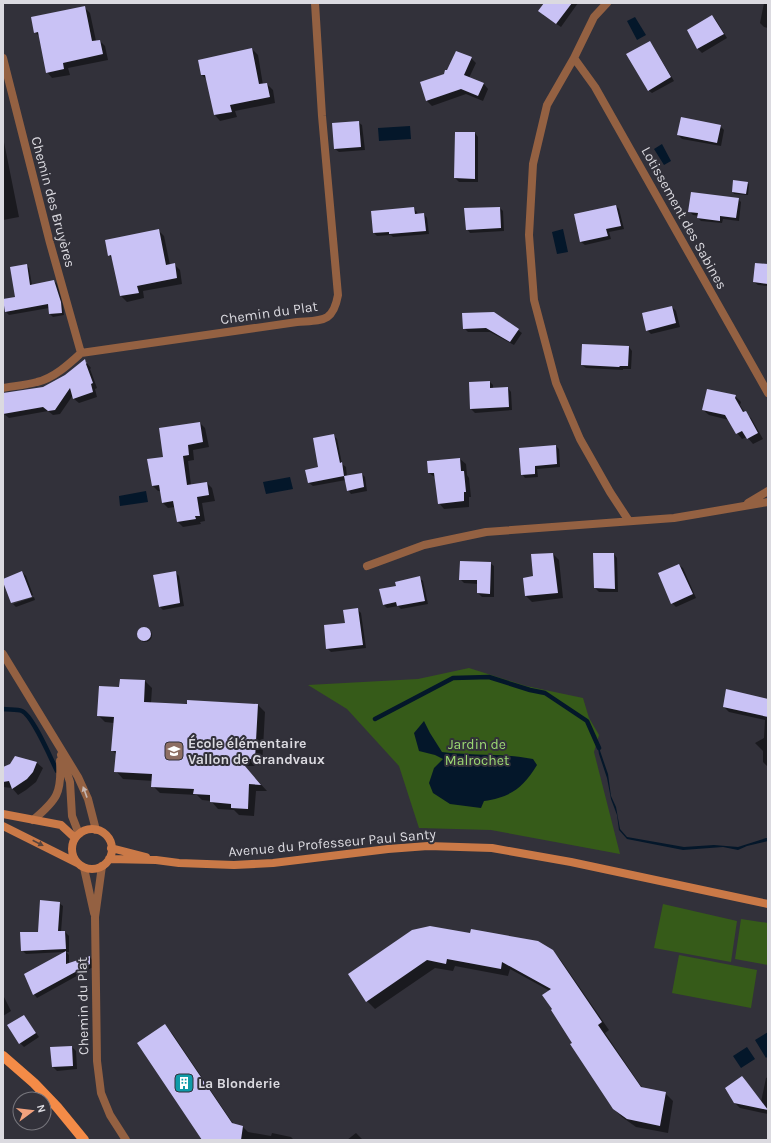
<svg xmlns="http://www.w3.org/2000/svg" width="771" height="1143" font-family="Karla,sans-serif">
<rect width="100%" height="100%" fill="#32313a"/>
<path fill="#365b19" d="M469,668L526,686L583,698L589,718L599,735L594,752L620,854L491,830L419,828L399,766L347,709L308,685L418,679Z
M663,904L737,921L731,962L654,948Z
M741,919L768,923V965L735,959Z
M679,955L757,970L751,1008L672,993Z"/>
<path fill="#04172a" d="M635,17L646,35L637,40L627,21Z
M410,126L411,139L379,141L378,128Z
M662,144L671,161L664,165L654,149Z
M563,229L568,252L557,254L552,232Z
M290,477L293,489L266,494L263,482Z
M146,491L148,502L120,506L119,496Z
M424,721L430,733L442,752C472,756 503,753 533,759L537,765C523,788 511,797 484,801L481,808L450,804L433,793L429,783L434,768L443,759L435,755L419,751L414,733Z
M597,742L608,774L611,796L616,807L620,829L627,837L684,847L714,845L738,847L766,838H768V841L747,846L738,850L723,847L683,850L627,839L619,830L617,815L611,799L607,778L599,754Z
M768,1032V1056L766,1058L755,1040Z
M747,1047L755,1059L741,1068L733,1056Z"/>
<path fill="#0007" d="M546,3H578L561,27L543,15Z
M764,3H768V28L764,27L760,23Z
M84,7L90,13L96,41H100L105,46L108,60L68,68L70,75L52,78L47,72L40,37L35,32Z
M712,16L716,20L727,38L702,53L698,49L688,30Z
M650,42L653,46L674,81L652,93L648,90Z
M252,49L258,55L263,85L267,84L273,90L275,103L235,111L237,117L220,121L215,115L207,80L202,75Z
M471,58L476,63L469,78L484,84L488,89L483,101L466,94L432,106L427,101L421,83L444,74Z
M358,122L362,125L365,150L339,152L335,149Z
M720,126L724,130L721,146L682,139L678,135Z
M475,133L478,137V182H459L455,178Z
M3,137L19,217L3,220Z
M747,183L749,184L748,195L734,194L733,192Z
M738,199L741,202L739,221L723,219L722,223L701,221L698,218L699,216L693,215L690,212Z
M616,206L619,209L624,229L609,232L611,239L585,245L581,242Z
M500,208L503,211L504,231L470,233L467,229Z
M414,209L417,212L418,215L424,214L427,218L429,234L393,237L391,235L377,236L374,233Z
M158,230L164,236L170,265L174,264L180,270L182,284L143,291L144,298L127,302L121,296L113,260L109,255Z
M26,265L29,268L32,285L54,281L57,284L63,306L64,315L53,317L50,314L49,308L9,315L6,312L16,298Z
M768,265V286L758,285L754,282Z
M672,307L676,311L680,327L651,334L647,330Z
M494,313L522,333L514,345L490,332H468L464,328Z
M629,347L632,351L631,369H623V370L586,368L582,365Z
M85,361L91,368L90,369L97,388L95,389L97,397L79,403L74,399L73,395L60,414L53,415L48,411L9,418L4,414L3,394L43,388L66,376Z
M490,382L493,385V389L508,388L511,392L512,410L475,413L471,409L470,383Z
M735,396L741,402L740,405L745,413L751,418L763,439L753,444L747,437L742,439L737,433L729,420L709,415L703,410Z
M200,423L205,428L209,447L193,450L194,460L188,461L191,485L207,483L212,488L215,501L202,503L205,521L200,522L201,524L183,527L178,522L175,507L168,508L163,503L161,491H158L152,485L164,458Z
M333,435L337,439L342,464L346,467L347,477L362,474L365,477L367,491L351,494L348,490L346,480L313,486L309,483L319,468Z
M556,446L559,449L560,467L537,469L538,477L525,478L522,474Z
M460,459L466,464L467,475L469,478L471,497H469V507L444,509L439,503L436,478L429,473Z
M553,554L559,560L563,598L532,602L526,596L535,577Z
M614,554L617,558L618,592H599L595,588Z
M490,563L494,566V597H482L478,593V584L464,583L460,579Z
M679,565L683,568L696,598L676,607L672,603Z
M22,572L26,576L33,595L13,602V603L3,580Z
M175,572L179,576L184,606L163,610L160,607Z
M419,578L423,581L428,604L401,609L398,606L387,608L384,605L397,586Z
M34,597L35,600L16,607L13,604Z
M357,609L361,613L366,648L331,652L327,648Z
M138 635a7 7 0 1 1 14 0a7 7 0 1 1-14 0Z
M145,681L152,688L151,703L258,705L265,712L262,766H244L267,791H256L254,816L239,815L234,810L218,809L211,801L202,800L197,795L160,793L153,786V781L123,779L116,771V754L112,750L114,723L105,722L98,715L120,688Z
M768,700V767L763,762V751L755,743L764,738L765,720L729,712L724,707Z
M16,758L37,763L43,768L36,782L26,790L18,795L12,788L3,787V768L11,765Z
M59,903L63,906L61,932H65L69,936V952H66L69,955V964L90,957L93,961V967L37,998L34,994L64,952L26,954L22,950L38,933Z
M413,931L552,951L560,959L609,1030L605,1033L643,1089L665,1093L673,1101L668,1133L636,1127L622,1117L614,1109L553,1010L550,991L510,969L508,976L455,966L453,971L435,968L375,1009L367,1001Z
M3,995L11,1011L3,1016Z
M24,1016L39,1037L24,1047L20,1043Z
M165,1026L172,1033L234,1125L243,1127L248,1132L271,1136L272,1133L291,1137L294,1140H204Z
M72,1047L76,1051L77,1069L57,1071L53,1067Z
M768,1077V1114L740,1108L734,1102H761L766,1078Z
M356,1133L363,1140H345H347Z"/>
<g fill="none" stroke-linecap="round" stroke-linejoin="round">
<path stroke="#04172a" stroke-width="4.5" d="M3,709C8,710 17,709 22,711C33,716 51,759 57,771
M375,719L453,678L489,677L530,690L545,693L587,721L599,748"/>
</g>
<path fill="#c9c2f5" d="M544,3H572L556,24L538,11Z
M85,6L92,41L100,40L103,54L63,63L64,69L46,73L38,32L34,33L31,17Z
M712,15L724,34L697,49L687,30Z
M650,41L671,77L648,91L626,54Z
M252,48L259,84L267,83L270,97L230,105L232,112L214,115L205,75H201L198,60Z
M456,51L472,57L464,75L484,83L478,96L461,89L426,101L420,82L444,74L445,70H447Z
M681,117L721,125L717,143L677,135Z
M359,121L361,147L334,149L332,123Z
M455,132H475V179L454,178Z
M733,180L748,182L746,194L732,192Z
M691,192L739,198L736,218L720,216V221L697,218L698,213L688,212Z
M616,205L621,226L606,229L608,236L580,242L574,214Z
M414,207L415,214L424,213L426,231L389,234V232L373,233L371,211Z
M500,207L501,228L466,230L464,208Z
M159,229L166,265L175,263L177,278L137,286L139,293L120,296L111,255L108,256L105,240Z
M755,263L768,264V284L753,282Z
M27,264L30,285L54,280L61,302L62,313L49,314L48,304L5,312L3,299L15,297L10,267Z
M672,306L676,323L646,331L642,313Z
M494,312L519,329L510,342L486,328L463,329L462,313Z
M582,344L629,346L628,366H620L619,367L581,365Z
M85,359L86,363L87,362L86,364L93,383L91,384L93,392L73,399L70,388L55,410L48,411L43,407L3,414V393L43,387L65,375Z
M490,381V388L508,387L509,407L470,409L469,382Z
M707,389L736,395L735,398L743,412L746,411L758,433L747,439L742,431L736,434L725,415L702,410Z
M200,422L203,442L188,445L189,455L183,456L187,485L207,482L209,495L197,497L200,516H195L196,519L177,522L173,501L162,503L159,485L152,486L147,459L163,457L159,428Z
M334,434L340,463L342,462L344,476L308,483L305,470L318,467L313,438Z
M556,445L557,464L535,466V474L521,475L519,448Z
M460,458L461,471H464L466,492H464V501L438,504L434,473H428L427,461Z
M362,473L364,487L347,491L344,476Z
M553,553L558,593L525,596L523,578L533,576L531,554Z
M593,553H614L615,589L594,588Z
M460,561L491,562L490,594L477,593V580H459Z
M679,564L693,594L671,604L658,573Z
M22,571L32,597L11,603L3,582V579Z
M176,571L180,603L159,607L153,575Z
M420,576L425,601L397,606L396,602L383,605L379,589L396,586L395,582Z
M358,608L363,645L326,649L324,625L345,623L343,610Z
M137 634a7 7 0 1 1 14 0a7 7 0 1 1-14 0Z
M120,679L145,680L144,702L187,704V700L258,704L255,759H239L261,785L249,784L248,809L231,808V804L210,802V795L193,794L194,789L151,787L152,774L114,772L116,751H111L114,717L97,716L99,686L119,687Z
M726,689L768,699V717L723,707Z
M15,756L37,762L33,772L27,779L12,789L9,781L3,782V767L10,764Z
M40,900L60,902L58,931H65L66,949L21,951L20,932H38Z
M430,926L470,933L471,929L538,941L553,950L602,1022L598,1025L641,1087L666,1092L660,1126L627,1119L613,1109L570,1044L572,1043L551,1010L552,1009L542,995L551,989L502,962L501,969L447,959L446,964L427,960L366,1002L348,974L412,930Z
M66,951V964L90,956V964L33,995L24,974Z
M24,1015L36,1033L19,1044L7,1025Z
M165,1024L232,1123L243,1126L241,1140H202L137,1043Z
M72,1046L73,1066L52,1067L50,1047Z
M742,1076L746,1081L768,1110L734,1103L725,1088Z"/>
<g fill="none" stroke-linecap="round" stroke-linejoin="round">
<path stroke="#946142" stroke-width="8" d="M607,3L594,17L574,58L595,87L768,393
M3,58L50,243L81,353
M574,58L547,105L533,164L529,235L534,300L556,383L580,439L610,492L629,521
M3,388C14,386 26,385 37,382C54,378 69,364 81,353L297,322C322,320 333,323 338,295L322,116L315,3
M748,503L768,491
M367,566L424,545L486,532L674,518L768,502
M3,654L78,777L88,799L96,830
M61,755L70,782L72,816L79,834
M33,820C57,800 62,793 60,761
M102,866L95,917L97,1061L101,1093L110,1115L126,1140
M84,868L94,913"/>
<path stroke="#ca7947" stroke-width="8" d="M3,814L61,825L75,838
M3,826L77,863
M72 849a20 20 0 1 1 40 0a20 20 0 1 1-40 0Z
M111,848L146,857
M109,859L156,860L179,863L234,865L273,863L388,849L428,846L492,848L571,862L768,904"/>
<path stroke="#f48b47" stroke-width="10" d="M3,1056L34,1083L57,1107L84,1140"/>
</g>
<defs><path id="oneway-solid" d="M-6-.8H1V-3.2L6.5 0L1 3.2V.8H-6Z"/></defs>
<use fill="#c6b6b1" href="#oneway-solid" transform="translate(85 792) rotate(-110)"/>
<use fill="#58433d" href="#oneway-solid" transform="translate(38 843) rotate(27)"/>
<defs>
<symbol id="school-square" viewBox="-11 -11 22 22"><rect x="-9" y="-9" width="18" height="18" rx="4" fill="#8d6e63" stroke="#32313a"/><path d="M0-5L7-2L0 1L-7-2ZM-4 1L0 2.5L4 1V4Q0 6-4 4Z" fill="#fff"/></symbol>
<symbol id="building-square" viewBox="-11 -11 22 22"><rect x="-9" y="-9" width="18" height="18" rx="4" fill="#0f9aa8" stroke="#32313a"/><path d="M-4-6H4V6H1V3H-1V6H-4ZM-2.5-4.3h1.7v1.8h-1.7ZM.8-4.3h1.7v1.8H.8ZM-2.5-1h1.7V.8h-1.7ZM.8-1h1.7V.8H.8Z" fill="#fff"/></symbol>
</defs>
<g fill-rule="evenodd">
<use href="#school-square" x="163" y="740" width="22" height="22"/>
<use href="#building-square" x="173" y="1072" width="22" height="22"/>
</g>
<g text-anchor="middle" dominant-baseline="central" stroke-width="4" stroke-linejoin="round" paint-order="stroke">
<g font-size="14" fill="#dbdae0" stroke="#32313a">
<text transform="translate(53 202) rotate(75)">Chemin des Bruyères</text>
<text transform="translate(684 218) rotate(61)">Lotissement des Sabines</text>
<text transform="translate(269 313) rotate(-8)">Chemin du Plat</text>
<text transform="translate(332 843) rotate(-5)">Avenue du Professeur Paul Santy</text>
<text transform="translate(83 1006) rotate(-91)">Chemin du Plat</text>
</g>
<g font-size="14" font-weight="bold" fill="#dbdae0" stroke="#32313a" text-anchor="start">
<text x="188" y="743">École élémentaire<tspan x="188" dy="16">Vallon de Grandvaux</tspan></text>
<text x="198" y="1083">La Blonderie</text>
</g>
<g font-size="14" fill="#9cd973" stroke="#32313a">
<text x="477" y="744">Jardin de<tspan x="477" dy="16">Malrochet</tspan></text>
</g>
</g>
<rect width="771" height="1143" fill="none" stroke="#dbdae0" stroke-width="8"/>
<g transform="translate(32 1111) rotate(75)"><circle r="19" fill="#32313a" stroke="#76757c"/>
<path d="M0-3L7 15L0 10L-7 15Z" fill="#f1a17d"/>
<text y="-6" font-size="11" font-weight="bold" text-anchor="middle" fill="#dbdae0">N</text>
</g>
</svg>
